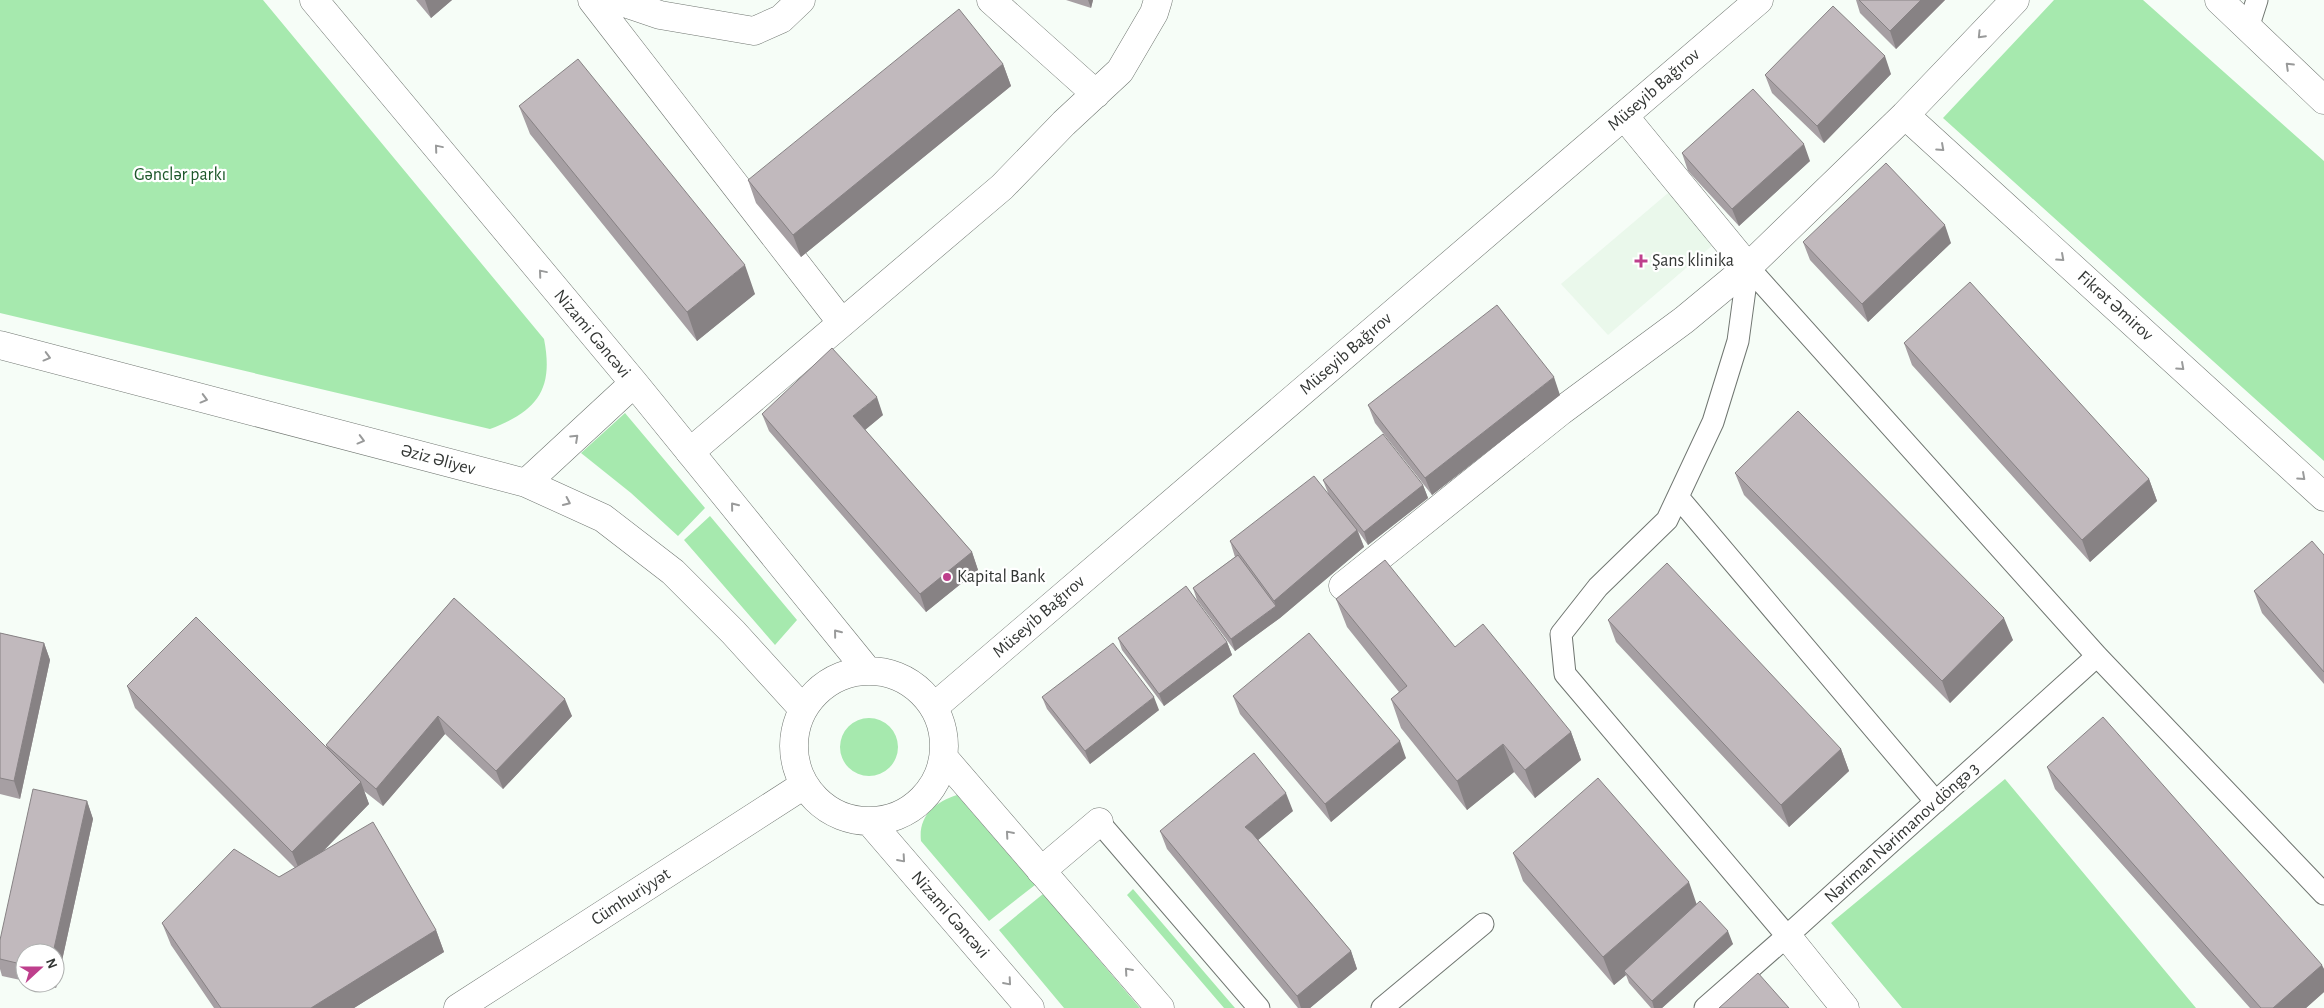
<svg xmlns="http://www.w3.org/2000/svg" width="2324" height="1008" font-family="'Alegreya Sans',sans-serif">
<rect width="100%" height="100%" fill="#f6fdf7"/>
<path fill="#eaf8eb" d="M1674,188L1721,238L1608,335L1561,284Z"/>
<path fill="#a6e9ae" d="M0,0H263L544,339C554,390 537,411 490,429L0,313Z
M2054,0H2143L2324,161V461L1943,118Z
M625,413L705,508L678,536L631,493L581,453Z
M710,516L797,620L775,645L684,540Z
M840 747a29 29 0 1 1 58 0a29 29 0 1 1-58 0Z
M2005,779L2196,1008H1902L1831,923Z
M957,795L1035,885L989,921L921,841C918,816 935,802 957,795Z
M1133,889L1235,1008H1224L1127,895Z
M1043,894L1140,1008H1064L999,930Z"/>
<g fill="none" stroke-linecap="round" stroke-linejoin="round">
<defs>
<path id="lane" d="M2248,28L2257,0
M1748,267L2097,656L2324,894
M1748,267L1738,341L1713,422L1667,520L1598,587L1561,634L1565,674L1787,936
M1678,497L1936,802
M1099,822L1259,1008
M1382,1008L1483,924
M1705,1008L1787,936L2097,656"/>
<path id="street" d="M592,0L842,323
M616,0L660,15L754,31L781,19L801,0
M991,0L1096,94
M2219,0L2324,100
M1905,115L2324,497
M1624,116L1748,267
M690,452L1002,187L1064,123L1120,71L1154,13L1158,0
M1343,586L1561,411L1684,320L1748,267L1905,115L2015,0
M1041,871L1099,822
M1787,936L1845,1008"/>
<path id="secondary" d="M934,707L1759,0
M458,1008L804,785"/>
<path id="primary" d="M314,0L634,383L867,670
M0,345L526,483L603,518L673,572L733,632L803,709
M526,483L634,383
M794 746a75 75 0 1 1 150 0a75 75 0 1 1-150 0Z
M944,758L1160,1008
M870,822L1030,1008"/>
</defs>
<use href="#lane" stroke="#707671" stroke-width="23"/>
<use href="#street" stroke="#707671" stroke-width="29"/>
<use href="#secondary" stroke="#707671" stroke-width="29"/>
<use href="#primary" stroke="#707671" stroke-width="29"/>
<use href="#lane" stroke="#fff" stroke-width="21"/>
<use href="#street" stroke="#fff" stroke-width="28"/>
<use href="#secondary" stroke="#fff" stroke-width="28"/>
<use href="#primary" stroke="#fff" stroke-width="28"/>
</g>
<path fill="#a69fa3" d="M416,0H452L431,18Z
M1066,0H1093L1091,8Z
M1856,0H1945L1896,49L1860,13Z
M1003,64L1011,86L801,257L756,203L748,180Z
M1891,74L1824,143L1772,93L1765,75Z
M519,106L755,294L697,341L530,134Z
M1682,153L1810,161L1739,226L1688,171Z
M1803,242L1951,243L1868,322L1810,260Z
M1904,343L2149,479L2157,501L2090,562L1912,365Z
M1560,395L1432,495L1375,423L1368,405Z
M762,414L883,415L865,430L972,552L978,570L926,612L769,431Z
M1735,473L2013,640L1950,703L1744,495Z
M1323,480L1423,485L1428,498L1368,545L1358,531L1364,547L1280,618L1235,651L1197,600L1193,588L1235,557L1230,541L1328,493Z
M2324,555V684L2262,613L2254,591Z
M454,598L572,716L503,789L445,734L383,806L364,791L369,804L322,852L436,930L444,952L354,1008H214L171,945L162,923L279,877L295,868L135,708L127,686L327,748L326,745Z
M1336,599L1455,647L1571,732L1581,760L1535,798L1514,772L1467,810L1401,728L1391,699L1399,692L1347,627Z
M1608,620L1841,749L1849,771L1789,827L1616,642Z
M0,633L44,643L50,660L20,799L0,794Z
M1118,638L1227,642L1232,655L1164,706L1122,650Z
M1233,696L1406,758L1331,822L1240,714Z
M1042,697L1159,710L1090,764L1047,709Z
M2047,767L2324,969V992L2306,1008H2250L2055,789Z
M87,801L93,819L56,988L35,983H55V953H25V981L2,976L0,969V940Z
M1293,811L1258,840L1351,951L1357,969L1310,1008H1298L1167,849L1160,831Z
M1513,853L1697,904L1733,944L1662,1008H1651L1629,983L1626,975L1614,985L1523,881Z"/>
<path fill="#878284" d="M425,0H452L431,18Z
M1088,0H1093L1091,8Z
M1921,0H1945L1896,49L1890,31Z
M1885,56L1891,74L1824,143L1817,126Z
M1003,64L1011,86L801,257L793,235Z
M1804,144L1810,161L1739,226L1732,209Z
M1945,225L1951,243L1868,322L1862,304Z
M745,265L755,294L697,341L687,312Z
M1554,377L1560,395L1432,495L1425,478Z
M877,397L883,415L860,434L853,416Z
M2149,479L2157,501L2090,562L2082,540Z
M1423,485L1428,498L1368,545L1364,532Z
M1357,530L1364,547L1280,618L1274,601Z
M972,552L978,570L926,612L920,594Z
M1276,606L1280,618L1235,651L1231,639Z
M2004,618L2013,640L1950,703L1942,681Z
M1227,642L1232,655L1164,706L1159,694Z
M44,643L50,660L20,799L14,781Z
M1154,697L1159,710L1090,764L1085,751Z
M565,699L572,716L503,789L496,771Z
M438,716L445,734L383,806L376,789Z
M1571,732L1581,760L1535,798L1525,770Z
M1400,741L1406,758L1331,822L1325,804Z
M1503,744L1514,772L1467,810L1457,781Z
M1841,749L1849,771L1789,827L1781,805Z
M361,782L369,804L301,874L292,852Z
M1286,793L1293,811L1252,845L1245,827Z
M87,801L93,819L56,988L54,983L55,953H53Z
M1689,882L1699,911L1624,971L1626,975L1614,985L1603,957Z
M436,930L444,952L354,1008H311Z
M1728,931L1733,944L1662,1008H1654L1652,1001Z
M1351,951L1357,969L1310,1008H1301L1297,996Z
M2322,965L2324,969V992L2306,1008H2273Z"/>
<path fill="#c1b9bd" stroke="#878284" d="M1859,0H1921L1890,31Z
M1833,6L1885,56L1817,126L1765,75Z
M959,9L1003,64L793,235L748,180Z
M578,59L745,265L687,312L519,106Z
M1753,89L1804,144L1732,209L1682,153Z
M1886,163L1945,225L1862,304L1803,242Z
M1970,282L2149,479L2082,540L1904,343Z
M1497,305L1554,377L1425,478L1368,405Z
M832,348L877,397L853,416L972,552L920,594L762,414Z
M1798,411L2004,618L1942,681L1735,473Z
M1383,434L1423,485L1364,532L1323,480Z
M1314,476L1357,530L1274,601L1230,541Z
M2312,541L2324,555V672L2254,591Z
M1238,555L1276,606L1231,639L1193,588Z
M1385,560L1455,647L1483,624L1571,732L1525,770L1503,744L1457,781L1391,699L1407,686L1336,599Z
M1667,563L1841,749L1781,805L1608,620Z
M1186,586L1227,642L1159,694L1118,638Z
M454,598L565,699L496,771L438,716L376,789L326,745Z
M196,617L361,782L292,852L127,686Z
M0,633L44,643L14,781L0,778Z
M1309,633L1400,741L1325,804L1233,696Z
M1113,643L1154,697L1085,751L1042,697Z
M2103,717L2322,965L2273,1008H2261L2047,767Z
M1254,753L1286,793L1245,827L1252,833L1351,951L1297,996L1160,831Z
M1598,778L1689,882L1603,957L1513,853Z
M33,789L87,801L53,953H25V965L0,959V940Z
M373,822L436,930L311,1008H221L162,923L234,849L279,877Z
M1700,901L1728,931L1652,1001L1624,971Z
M1758,973L1789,1008H1719Z"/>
<defs><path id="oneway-chevron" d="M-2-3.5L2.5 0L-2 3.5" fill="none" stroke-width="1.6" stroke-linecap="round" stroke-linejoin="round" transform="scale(1.25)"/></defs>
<g stroke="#999a9a">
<use href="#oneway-chevron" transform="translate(1981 35) rotate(134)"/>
<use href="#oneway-chevron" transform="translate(2289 66) rotate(-136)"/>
<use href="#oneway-chevron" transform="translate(438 148) rotate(-130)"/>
<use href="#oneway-chevron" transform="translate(1941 148) rotate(42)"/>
<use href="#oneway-chevron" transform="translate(2061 258) rotate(42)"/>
<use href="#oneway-chevron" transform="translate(542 273) rotate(-130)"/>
<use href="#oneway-chevron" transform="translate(47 357) rotate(15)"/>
<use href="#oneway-chevron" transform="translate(2181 367) rotate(42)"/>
<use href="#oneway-chevron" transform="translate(204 399) rotate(15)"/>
<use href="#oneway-chevron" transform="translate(575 438) rotate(-43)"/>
<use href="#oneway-chevron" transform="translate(361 440) rotate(15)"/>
<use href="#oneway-chevron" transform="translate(2302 477) rotate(42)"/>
<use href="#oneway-chevron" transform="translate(567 502) rotate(25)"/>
<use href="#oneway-chevron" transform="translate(734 506) rotate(-129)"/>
<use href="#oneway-chevron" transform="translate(837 633) rotate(-129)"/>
<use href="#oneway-chevron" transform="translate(1009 834) rotate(-131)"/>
<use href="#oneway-chevron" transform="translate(902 859) rotate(49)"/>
<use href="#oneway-chevron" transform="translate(1128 971) rotate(-131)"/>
<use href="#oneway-chevron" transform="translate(1008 982) rotate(49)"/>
</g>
<g fill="#be3f8c" stroke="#fff" stroke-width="2">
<path d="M1638.5 253.5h5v5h5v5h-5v5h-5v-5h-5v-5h5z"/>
<circle cx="947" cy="577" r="5"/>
</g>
<g text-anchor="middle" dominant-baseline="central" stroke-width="4.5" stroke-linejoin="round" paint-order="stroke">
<g font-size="18" fill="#333634" stroke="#fff">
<text transform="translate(1654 90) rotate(-41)">Müseyib Bağırov</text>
<text transform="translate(2115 306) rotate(42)">Fikrət Əmirov</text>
<text transform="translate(592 334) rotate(50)">Nizami Gəncəvi</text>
<text transform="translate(1346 354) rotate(-41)">Müseyib Bağırov</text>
<text transform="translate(438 460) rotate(15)">Əziz Əliyev</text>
<text transform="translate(1039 617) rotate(-41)">Müseyib Bağırov</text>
<text transform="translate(1902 833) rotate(-42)">Nəriman Nərimanov döngə 3</text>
<text transform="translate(631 897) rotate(-33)">Cümhuriyyət</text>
<text transform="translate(950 915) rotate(49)">Nizami Gəncəvi</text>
</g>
<g font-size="18" fill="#1e582b" stroke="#fff">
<text x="180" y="175">Gənclər parkı</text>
</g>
<g font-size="18" fill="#333634" stroke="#fff" text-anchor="start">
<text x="1652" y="261">Şans klinika</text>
<text x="957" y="577">Kapital Bank</text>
</g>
</g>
<g transform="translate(40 968) rotate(69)"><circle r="24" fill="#ffffff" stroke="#adafae"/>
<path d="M0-4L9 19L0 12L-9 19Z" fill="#be3f8c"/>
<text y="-8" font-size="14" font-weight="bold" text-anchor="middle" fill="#333634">N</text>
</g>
</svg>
